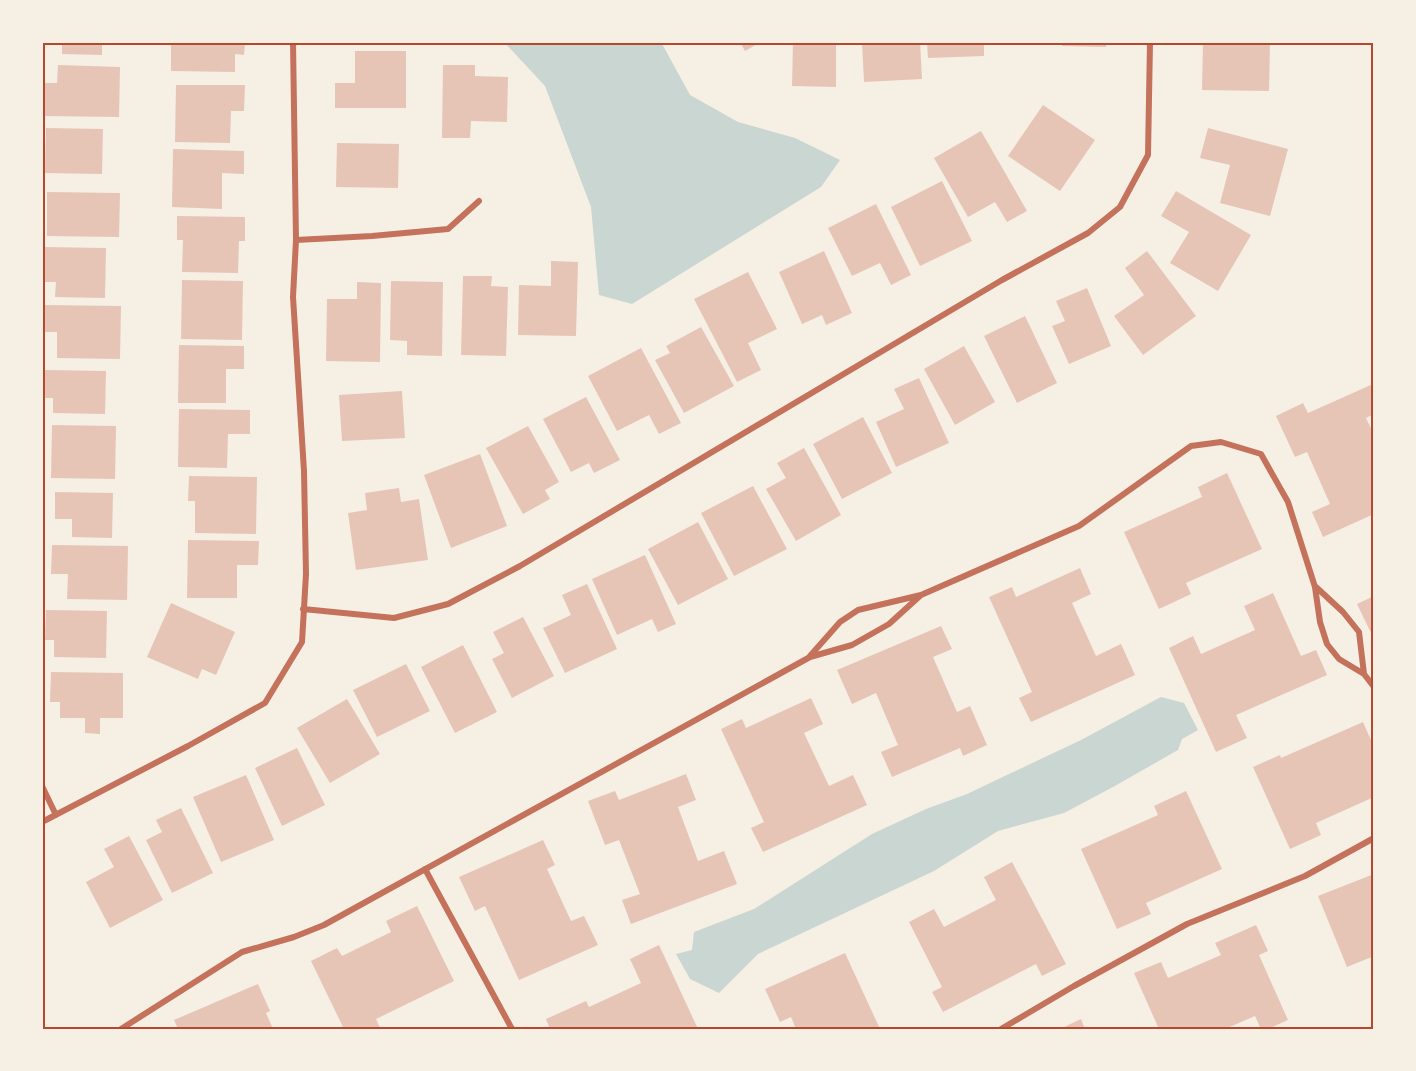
<svg xmlns="http://www.w3.org/2000/svg" width="1416" height="1071" font-family="'Noto Sans',sans-serif">
<rect width="100%" height="100%" fill="#f6efe4"/>
<path fill="#c9d6d2" d="M504,42H661L690,95L738,122L795,138L840,160L821,187L632,304L599,295L591,207L545,86Z
M1161,697L1184,703L1198,730L1182,739L1178,750L1113,787L1064,813L998,831L934,871L758,954L719,993L690,979L676,954L692,950L694,932L754,909L872,834L926,809L967,794L1081,740Z"/>
<path fill="#e6c5b7" d="M62,42H102V55L62,54Z
M171,42H245L244,55L235,54V72L171,71Z
M740,42H761L745,51Z
M793,42H836V87L792,86Z
M862,42H920L922,79L864,82Z
M927,42H984V56L928,58Z
M1062,42H1106V47L1062,46Z
M1203,42H1270L1269,91L1202,90Z
M355,51H406V108H335V83H355Z
M58,65L120,67L119,117L43,116L44,83H57Z
M443,65H475V76L508,77L507,122L471,121L470,138H442Z
M176,85H245L244,111H231L230,143L175,142Z
M1043,105L1095,140L1060,191L1008,156Z
M46,128L103,129L102,174L45,173Z
M1208,128L1288,149L1270,216L1220,203L1230,165L1200,158Z
M981,131L1027,211L1007,222L995,202L968,217L934,158Z
M337,143L399,144L398,188L336,187Z
M173,149L244,151V174L222,173V209L172,207Z
M942,181L972,241L920,266L891,207Z
M1176,191L1251,235L1218,291L1170,263L1189,232L1161,216Z
M47,192L120,193L119,237L47,236Z
M876,204L911,275L891,285L880,263L852,276L828,228Z
M177,216L245,217V241H239L238,273L182,272L183,240H177Z
M44,247L106,248L105,298L55,297L56,282H43Z
M824,251L852,313L826,325L822,315L802,324L779,272Z
M1147,251L1196,316L1143,355L1114,316L1144,295L1125,268Z
M551,261L578,262L576,336L518,335L519,285L551,286Z
M748,272L777,329L748,343L761,370L737,382L694,299Z
M463,276H492L491,286L508,287L506,356L461,355Z
M182,280L243,281L242,340L181,339Z
M391,281L443,282L442,356L407,355V341L390,340Z
M357,282L381,283L380,362L326,361L327,299H357Z
M1087,288L1111,346L1069,364L1052,326L1065,321L1056,301Z
M43,305L121,306L120,359L57,358V332H43Z
M1025,316L1057,383L1017,403L984,336Z
M701,327L734,386L684,413L655,360L670,353L666,346Z
M179,345L244,346V369H226V403H178Z
M964,346L995,402L955,425L924,369Z
M641,348L681,423L659,434L649,415L617,431L588,376Z
M44,370L106,371L105,414L53,413V398H43Z
M919,378L949,443L896,467L876,422L904,409L894,389Z
M1373,384L1374,414L1366,418L1374,435V514L1323,537L1312,512L1330,504L1307,452L1295,457L1276,416L1303,403L1308,413Z
M402,391L405,438L342,441L339,395Z
M586,397L620,460L594,473L589,463L571,472L543,419Z
M179,409L250,410V434H228L227,468L178,467Z
M863,417L892,473L842,499L813,444Z
M52,425L116,426L115,479L51,478Z
M528,426L559,482L545,490L550,499L523,514L486,448Z
M804,448L841,515L796,541L766,489L786,478L777,463Z
M480,454L507,526L451,548L424,475Z
M1227,473L1262,549L1186,583L1191,594L1159,609L1124,532L1202,497L1198,487Z
M189,476L257,477L256,534L195,533V501H188Z
M753,486L787,549L734,576L701,513Z
M399,488L401,502L419,499L428,560L356,570L348,513L367,510L365,493Z
M55,492L113,493L112,538L72,537V519H55Z
M698,522L728,579L678,605L648,549Z
M188,540L259,541L258,565H237V598H187Z
M52,545L128,546L127,600L67,599L68,574H51Z
M645,555L676,624L658,632L652,619L617,635L592,579Z
M1080,568L1091,594L1072,603L1096,656L1121,644L1135,675L1031,722L1019,698L1032,692L989,597L1012,587L1016,597Z
M587,584L617,649L565,673L543,628L571,615L562,595Z
M1273,593L1301,656L1316,650L1327,675L1236,715L1247,738L1216,752L1169,648L1193,636L1201,654L1255,630L1244,606Z
M1374,596V632L1371,633L1357,604Z
M171,603L235,632L216,675L202,669L198,679L147,657Z
M46,610L107,611L106,658L54,657V640H45Z
M523,617L554,676L512,698L492,659L504,653L493,632Z
M941,626L952,649L933,657L957,712L970,706L987,745L963,756L960,748L892,777L881,752L898,745L876,693L852,704L837,670Z
M463,645L497,712L455,733L421,667Z
M406,664L430,711L377,737L353,690Z
M51,672L123,673V718H100V734L85,733V718H60V702H50Z
M811,698L823,724L804,733L829,786L853,775L867,805L763,852L751,828L764,822L721,729L742,719L746,728Z
M347,699L380,754L330,783L297,728Z
M1363,722L1374,747V797L1316,823L1321,835L1290,849L1253,767L1280,755L1281,758Z
M297,748L325,805L282,826L255,768Z
M686,774L696,800L678,807L698,861L724,851L737,884L631,924L622,900L640,894L619,840L605,845L588,801L615,791L619,800Z
M246,775L274,840L221,862L193,797Z
M1186,791L1222,869L1146,903L1151,914L1117,929L1081,849L1158,815L1154,806Z
M181,808L213,873L172,893L146,840L162,832L156,820Z
M129,836L163,900L110,928L86,882L114,867L104,849Z
M543,840L555,865L547,869L571,921L584,916L598,945L519,980L485,906L475,911L459,877Z
M1012,862L1066,964L1042,976L1036,964L943,1012L932,992L942,987L909,922L934,909L944,927L996,900L984,877Z
M1374,874V956L1347,967L1318,896Z
M417,906L454,981L376,1019L380,1028L378,1029H344L311,961L337,948L342,956L391,932L386,921Z
M1256,925L1268,951L1259,955L1288,1020L1268,1029H1261L1255,1016L1225,1029H1159L1134,973L1161,962L1168,978L1221,955L1215,943Z
M659,945L698,1029H550L546,1019L586,1001L589,1007L641,983L630,959Z
M845,953L880,1029H796L791,1017L780,1022L765,989Z
M258,984L270,1011L266,1013L273,1029H178L174,1020Z
M1081,1019L1085,1029H1060Z"/>
<g fill="none" stroke-linecap="round" stroke-linejoin="round">
<path stroke="#c5725c" stroke-width="6" d="M296,240L372,236L448,229L479,201
M1316,587L1343,612L1359,632L1364,674
M303,609L394,618L448,604L520,566L1002,280L1088,233L1120,207L1148,155L1150,42
M810,656L840,622L858,610L921,595L1079,526L1191,446L1221,442L1261,454L1288,502L1315,587L1320,622L1327,644L1339,659L1364,674L1374,687
M42,786L56,815
M42,822L188,746L265,703L302,642L306,574L304,471L293,297L296,240L293,42
M425,869L512,1029
M121,1029L242,952L294,937L324,925L810,657L852,645L889,624L921,595
M1001,1029L1074,986L1187,924L1305,876L1374,838"/>
</g>
<rect width="1416" height="1071" fill="none" stroke="#f6efe4" stroke-width="87"/>
<rect x="44" y="44" width="1328" height="984" fill="none" stroke="#b5482f" stroke-width="2"/>
</svg>
